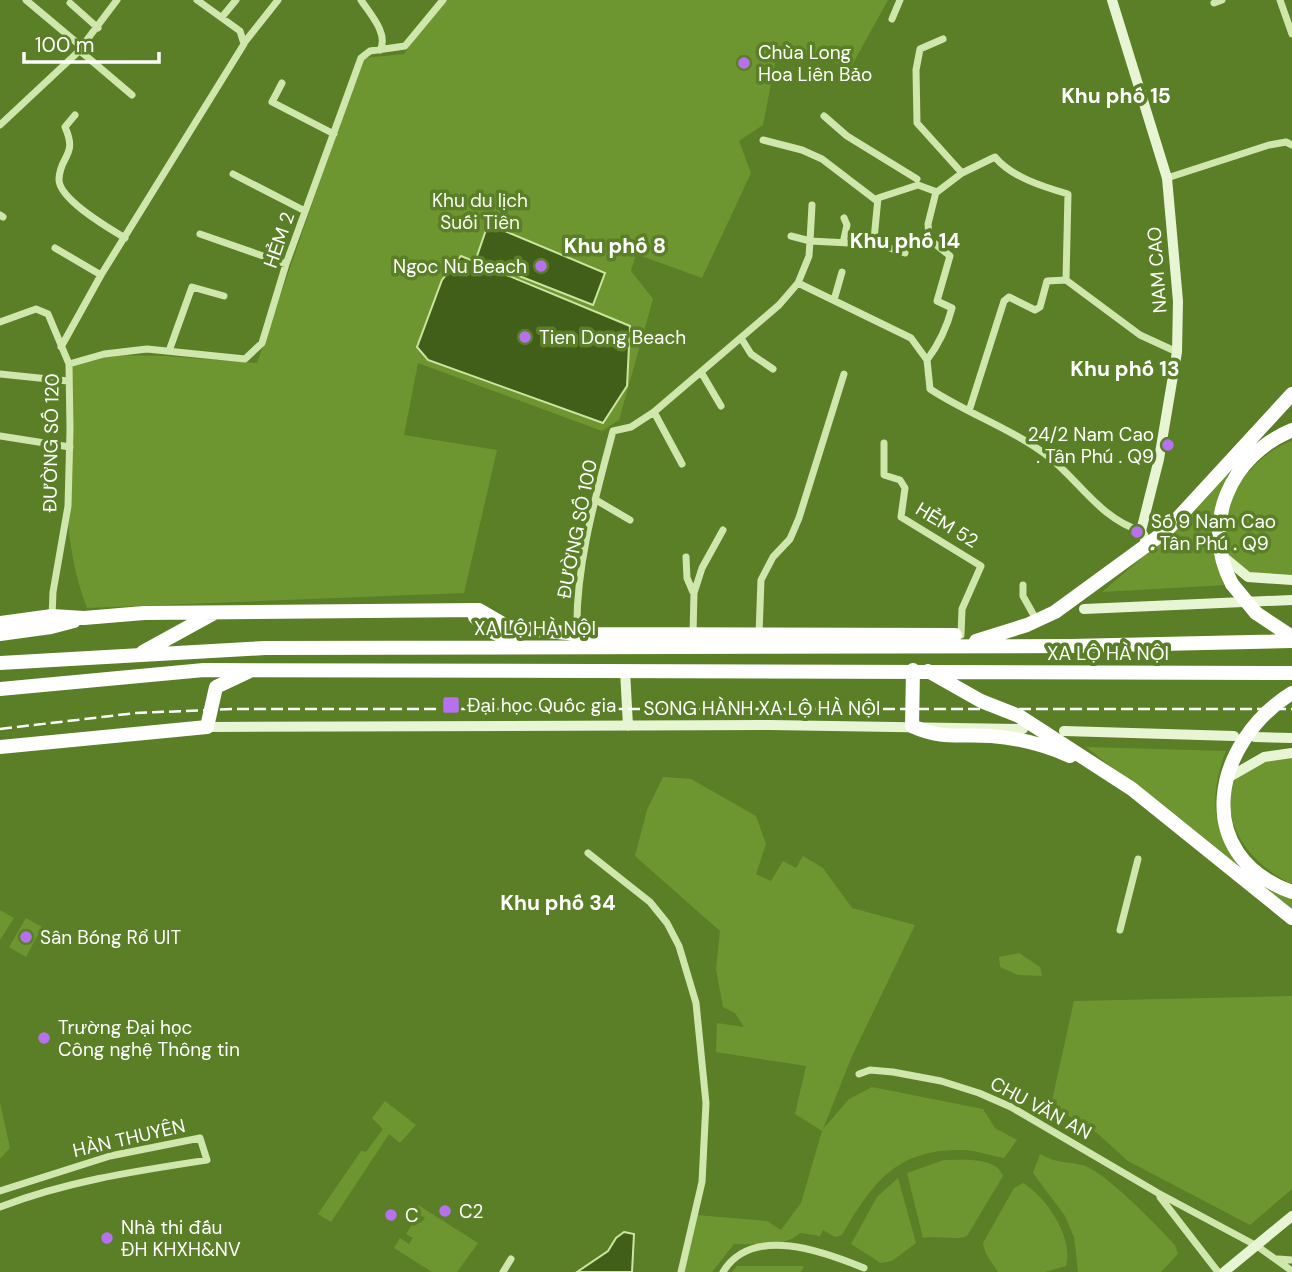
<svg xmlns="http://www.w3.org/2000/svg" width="1292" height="1272" font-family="'DM Sans',sans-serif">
<rect width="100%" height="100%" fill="#5a7f26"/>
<path fill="#6e9630" d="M443,0H888L851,67L803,54L777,53L763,125L739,141L751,173L702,278L636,254L631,271L653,299L619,420L602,431L418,363L404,435L497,450L464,593L87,608C57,531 68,448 70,367L102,355L165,356L257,363L363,58L404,54Z
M1292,441V576L1246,575C1239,567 1229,559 1226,549C1213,507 1253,454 1292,441Z
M1228,472C1228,479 1220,488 1218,497C1208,527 1212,557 1226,585L1102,592L1159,543Z
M1086,747L1226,751C1217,773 1209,811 1223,833C1233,849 1275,882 1292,897V910Z
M1292,757V884C1258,868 1227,836 1230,796C1231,791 1230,785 1233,781C1246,762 1272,760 1292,757Z
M663,777L691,779L756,816L766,844L756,874L771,881L783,861L796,868L803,856L823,868L852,908L915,925L852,1056L823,1129L849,1099L872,1087L983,1109L995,1128L1017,1140L1004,1158C990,1156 976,1150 962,1150C895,1149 872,1184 842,1235L835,1237L823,1230L820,1236L800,1233C787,1247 753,1244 734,1244L712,1272H681L697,1215L767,1221L781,1230L801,1203L822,1131L795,1114L806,1066L716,1052L717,1023L744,1027L735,1013L723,1007L716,969L720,931L635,856L647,810Z
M0,910L14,918L0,940Z
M26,918L42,927L26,957L9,947Z
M1019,953L1040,967L1042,976L1018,975L1000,967L999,957Z
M1292,996V1189L1250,1225L1128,1161L1097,1133L1051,1105L1074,1001Z
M385,1101L416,1125L400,1143L389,1134L331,1222L318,1214L361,1151L366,1152L383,1129L372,1118Z
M0,1103L10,1148L0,1159Z
M1040,1154C1059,1164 1064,1161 1082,1165C1104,1170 1158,1227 1175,1245L1178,1254L1161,1272H1078L1074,1237L1065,1216L1033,1173Z
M944,1160C961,1160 996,1156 1003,1176L967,1236C953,1241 938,1235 923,1238L907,1173Z
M898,1178L916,1243L892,1261L881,1263L851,1244L877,1197Z
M1023,1183C1046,1197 1074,1237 1066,1266L1045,1272H998L986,1254L983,1243L1014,1188Z
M418,1205L478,1243L457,1272H432L394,1248L400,1238L409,1244L413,1238L406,1234L415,1220L421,1223L425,1218L415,1211Z
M737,1266H804L801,1272H732Z"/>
<path fill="#425f1a" stroke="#cce6a0" stroke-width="2" d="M488,224L605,273L593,305L476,259Z
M461,256L630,326L627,386L603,423L428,360L417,347L442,280Z
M624,1232L634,1234L632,1272H577L608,1251L616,1238Z"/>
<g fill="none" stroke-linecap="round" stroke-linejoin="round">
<path stroke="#cfe6ac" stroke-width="7" d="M26,0L82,47
M361,0C370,14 389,34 380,50
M1280,0L1292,34
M70,3L98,28
M1214,3L1222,0
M222,17L236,0
M892,19L900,0
M943,39L920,49L916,70L917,123L962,173
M244,43L278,0
M79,50L132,95
M282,83L272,102L334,134
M75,115L65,127C78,156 60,155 59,179C58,199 110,229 125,238
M824,116L847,136L917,179
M0,125L77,53L117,0
M763,140L802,150L822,159L877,201
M233,174L305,211
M1167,178L1269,145L1286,142L1292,145
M0,215L3,217
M200,234L286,264
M791,236L810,241L812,205
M871,242L905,253
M843,243L847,225L844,218
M55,248L101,275
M798,283L911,338L927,360L930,389C968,414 1013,429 1049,457C1080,482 1101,519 1141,531
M834,300L842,272
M0,322L36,309L48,314L69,364L70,430L68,506L53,592L52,617
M741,338L751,354L773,369
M61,347L101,275L244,44L240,31L197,0
M169,351L192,287L224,296
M927,360C939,344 947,327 952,308L937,301L950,256L929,239L928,224L936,192
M69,364L104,354L147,349L245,359L262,343L286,264L361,58L370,51L405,46L443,0
M701,372L721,406
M0,374L68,381
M969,411L1004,301L1009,297L1035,310L1040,307L1047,281L1066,280
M654,412L682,464
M0,436L70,447
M884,443V475L900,480L905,488L901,517L981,566L962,609L961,635
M596,500L630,520
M686,557L687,578L693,592
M1023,585V596L1037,621
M577,634C575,567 596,495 613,431L631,427L654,412L779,305L798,283L809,256L810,241L869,244L874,239L878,198L918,185L937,192L962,173L995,157C1011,177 1044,187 1068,194L1066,280L1140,335L1177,352
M693,634L694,593L702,568L723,530
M759,634L761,580L773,557L790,539L799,518L844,374
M588,853L650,902L667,923L679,946L696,1003L706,1103L702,1182L681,1272
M1120,930L1138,859
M859,1074L870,1070L893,1072L941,1081L979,1093L1011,1107L1158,1193L1257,1246L1292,1271
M0,1191L110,1156L200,1138L207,1160C136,1171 67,1181 0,1207
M1160,1197L1218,1272
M1278,1259L1292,1260
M503,1272L511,1259
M723,1272C752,1224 825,1252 864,1268"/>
<path stroke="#e8f5d5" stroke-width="10" d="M1112,0L1167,178L1178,301L1177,352L1159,459L1141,531L1147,543
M1225,558L1248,577L1292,580
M1084,609L1292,600
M625,670L628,726
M207,727L770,725L1023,729
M1064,731L1234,736
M1255,737L1292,738
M1226,779L1264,757L1292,753
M1224,1272L1292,1216"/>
<path stroke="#fff" stroke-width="14" d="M1232,584C1200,524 1230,456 1292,430
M1256,613L1292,637
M475,617L493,632L517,642
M0,623L52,616L84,618L144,613L479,610L508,627L577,634L955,635
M0,634L51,627L74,621
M976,641L1027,625L1055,612L1166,531L1292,394
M143,652L214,613
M0,663L265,648L1071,646L1292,641
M913,670L912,726C943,740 958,734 991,736C1018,738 1045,745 1070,756
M928,671L981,701L1019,716L1132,789L1292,918
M0,689L204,670L1292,673
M1292,693C1213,742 1189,855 1292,892
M0,747L207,727L216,687L248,672"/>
<path stroke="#fff" stroke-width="2.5" stroke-dasharray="12 5" stroke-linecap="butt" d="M0,729L136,713L234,709H1292"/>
<path stroke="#fff" stroke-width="14" d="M1232,584L1256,613"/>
</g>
<g fill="#b771ef" stroke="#5a7f26" stroke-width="2.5">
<circle cx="744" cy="63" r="7"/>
<circle cx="541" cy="266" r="7"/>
<circle cx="525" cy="337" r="7"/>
<circle cx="1168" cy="445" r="7"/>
<circle cx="1137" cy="532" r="7"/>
<rect x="442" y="696" width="18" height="18" rx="3.5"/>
<circle cx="26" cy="937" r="7"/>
<circle cx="44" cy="1038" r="7"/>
<circle cx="445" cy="1211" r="7"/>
<circle cx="391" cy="1215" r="7"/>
<circle cx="107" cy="1238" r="7"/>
</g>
<g text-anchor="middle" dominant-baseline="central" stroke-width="7" stroke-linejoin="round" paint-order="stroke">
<g font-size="19" fill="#fff" stroke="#5a7f26" text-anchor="start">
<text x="758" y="52">Chùa Long<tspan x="758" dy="22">Hoa Liên Bảo</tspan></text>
<text x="527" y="266" text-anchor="end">Ngoc Nu Beach</text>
<text x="539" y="337">Tien Dong Beach</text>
<text x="1154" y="434" text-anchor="end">24/2 Nam Cao<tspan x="1154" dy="22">. Tân Phú . Q9</tspan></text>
<text x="1151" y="521">Số 9 Nam Cao<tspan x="1151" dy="22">. Tân Phú . Q9</tspan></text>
<text x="467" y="705">Đại học Quốc gia</text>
<text x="40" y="937">Sân Bóng Rổ UIT</text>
<text x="58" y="1027">Trường Đại học<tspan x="58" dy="22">Công nghệ Thông tin</tspan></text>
<text x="459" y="1211">C2</text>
<text x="405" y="1215">C</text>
<text x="121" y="1227">Nhà thi đấu<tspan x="121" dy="22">ĐH KHXH&amp;NV</tspan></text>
</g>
<g font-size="19" fill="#f9fcf3" stroke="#5a7f26">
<text x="480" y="200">Khu du lịch<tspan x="480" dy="22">Suối Tiên</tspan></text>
</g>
<g font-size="19" fill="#fff" stroke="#5a7f26">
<text transform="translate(279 240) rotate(-71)">HẺM 2</text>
<text transform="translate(1157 270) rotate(-94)">NAM CAO</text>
<text transform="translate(51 443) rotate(-89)">ĐƯỜNG SỐ 120</text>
<text transform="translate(947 525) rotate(31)">HẺM 52</text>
<text transform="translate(577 529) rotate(-79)">ĐƯỜNG SỐ 100</text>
<text x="535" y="628">XA LỘ HÀ NỘI</text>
<text x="1108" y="653">XA LỘ HÀ NỘI</text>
<text x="762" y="708">SONG HÀNH XA LỘ HÀ NỘI</text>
<text transform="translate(1041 1108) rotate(28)">CHU VĂN AN</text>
<text transform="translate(129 1138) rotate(-13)">HÀN THUYÊN</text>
</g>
<g font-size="21" font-weight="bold" fill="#fff" stroke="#5a7f26">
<text x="1116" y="96">Khu phố 15</text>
<text x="905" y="241">Khu phố 14</text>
<text x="615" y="246">Khu phố 8</text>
<text x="1125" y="369">Khu phố 13</text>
<text x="558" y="903">Khu phố 34</text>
</g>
</g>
<path d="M24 52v10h135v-10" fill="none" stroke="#ffffff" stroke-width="3.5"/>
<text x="35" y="52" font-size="21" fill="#ffffff" stroke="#5a7f26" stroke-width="5" paint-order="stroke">100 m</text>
</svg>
